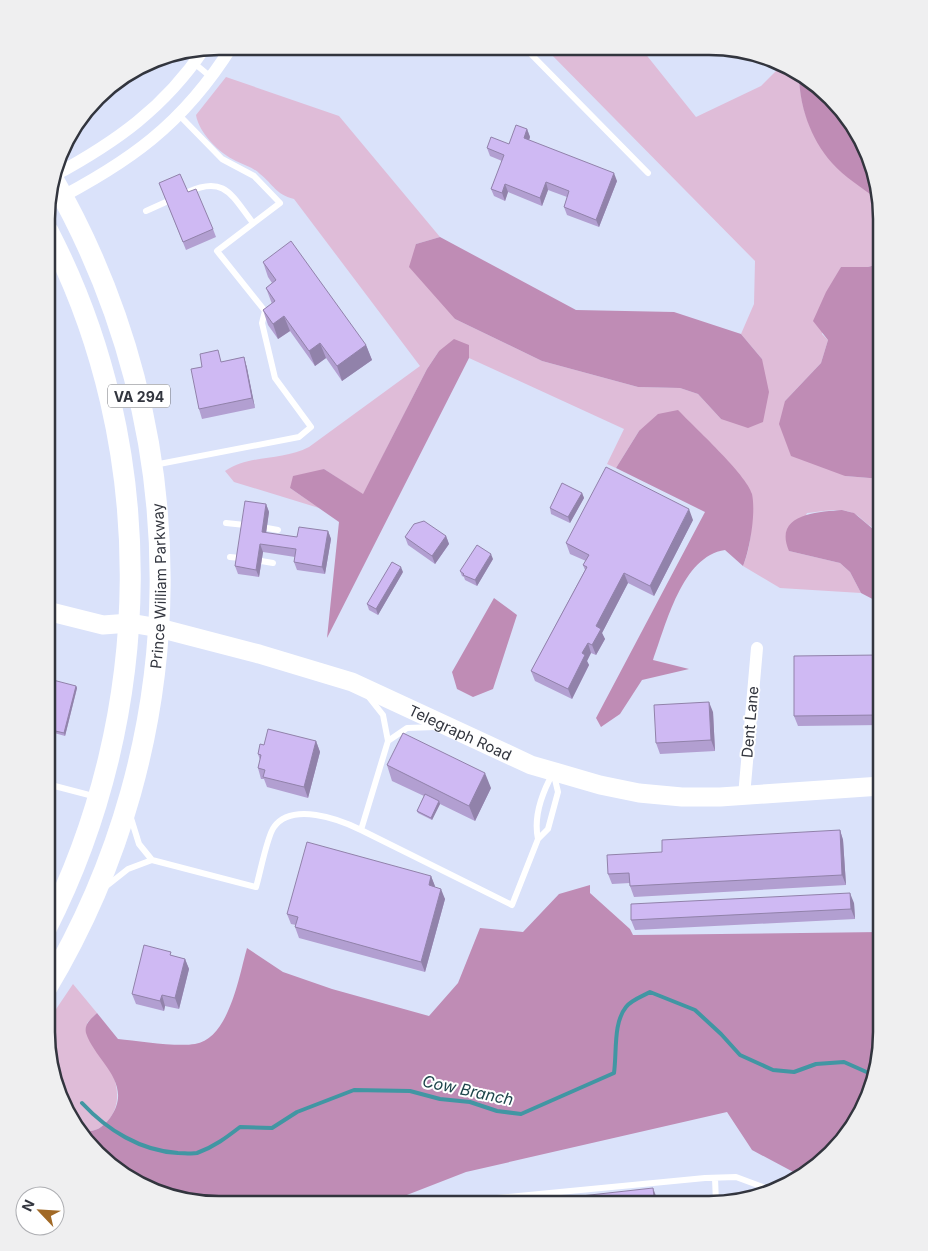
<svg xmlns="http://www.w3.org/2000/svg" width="928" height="1251" font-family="Inter,sans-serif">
<rect width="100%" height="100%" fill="#dae2fa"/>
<path fill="#dfbcd8" d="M544,47H640L696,117L761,86L781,66L799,73C800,115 816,150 848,177C857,183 873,192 878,201C886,218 882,244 882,263L868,267H841L822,334L828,340L821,363L785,401L845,476L882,479V530C869,529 865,520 855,514C842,506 821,512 807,513L789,551L840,563L850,572L861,593L780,588L743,566C753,543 752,517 751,493L639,431L616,468L607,464L624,429L469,358V345L439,351L427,369L363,495L324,469L290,488L319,508L234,482L225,471C250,454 283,461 309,447L420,366L294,199C275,194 274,185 260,174C253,167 244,165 236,161C219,153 199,133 196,115L226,77L339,116L440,237L416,244L455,319L542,361L638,387L680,388L698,394L721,419L762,359L741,334L754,304L755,261Z
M73,984L97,1013L87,1023C100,1049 131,1089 110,1118C102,1128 97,1131 84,1132L64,1109L46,1033V1024Z"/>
<path fill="#bf8cb5" d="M799,73L805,75L864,142L878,200C863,188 844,177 832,163C810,138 799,105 799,73Z
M440,237L576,310L674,312L741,334L762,359L769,392L763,422L748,428L721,419L698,394L680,388L638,387L542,361L455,319L409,267L416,244Z
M882,263V479L845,476L791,456L779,424L785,401L821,363L828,340L813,321L826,292L841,267H868Z
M454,339L469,345V358L327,638L339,522L290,488L293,476L324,469L363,494L427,369L439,351Z
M678,410C693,426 747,475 752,494C756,512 750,549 743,566L725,550C682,556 666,625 653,660L689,669L642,680L620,714L601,727L596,718L705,512L616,468L639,431L658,414Z
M842,510L854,513L873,529L882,530V604L861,593L850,572L840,563L789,551C773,514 817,512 842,510Z
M494,598L517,615L493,689L473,697L457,689L452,672Z
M590,885V893L630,929L633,935L881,932V1044L853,1128L799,1175L752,1150L727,1112L466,1172L394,1200L373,1204L225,1203L185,1199L123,1176L84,1132C97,1131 102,1128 110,1118C135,1083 95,1061 86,1033C84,1024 91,1019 97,1013L118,1039C138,1041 176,1047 195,1044C229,1039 239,976 247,948L283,972L332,989L429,1016L458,983L480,928L523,932L559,894Z"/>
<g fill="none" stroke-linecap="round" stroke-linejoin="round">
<path stroke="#4196a3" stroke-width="4" d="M82,1103C107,1130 141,1151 178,1153C184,1153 192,1154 197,1153C214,1147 227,1137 240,1127L272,1128L297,1112L354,1090L410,1091L440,1099L470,1102L497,1111L521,1114L614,1073C617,1052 613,1023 626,1007C631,1000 643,996 650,992L695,1010L721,1034L740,1055L773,1070L794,1072L816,1064L844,1062L871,1074"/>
<path stroke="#fff" stroke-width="6" d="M524,47L648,173
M194,63L212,78
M188,192C225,175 232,196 253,223
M146,211L166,202
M154,465L299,437L311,427L275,378L262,323L265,311L217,251L280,203L254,176L222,159L180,116
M226,523L245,525
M267,528L278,530
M230,557L240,558
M261,561L273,563
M388,741L407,728L435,727
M47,784L93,796
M130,815L139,844L152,860L256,887C260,874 267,836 274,827C292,802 339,819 361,830L388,741L383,715L368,696
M361,830L512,905L538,839L548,829L558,792L554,775
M538,839C533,816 542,793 553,773
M104,888L128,869L152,860
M715,1178L716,1203
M466,1204L476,1200L705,1178L736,1177L771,1190"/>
<path stroke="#fff" stroke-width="12" d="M55,175C116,142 164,108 204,49
M48,204C128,163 183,125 232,46
M744,796L757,648"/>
<path stroke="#fff" stroke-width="19" id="s1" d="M47,611L103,625L130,623L159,628L259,654L352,682L531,765L600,785L639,793L682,797H720L881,786"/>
<g stroke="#fff" stroke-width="21">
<path d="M46,929C156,713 160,447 48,231"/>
<path id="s2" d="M46,989C196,739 198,432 53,179"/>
</g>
</g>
<path fill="#b29fd1" d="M737,50L747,53L743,57Z
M527,129L530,137L529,140L617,181L599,227L567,215L564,207L567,197L548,190L542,206L508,192L505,201L494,196L491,189L502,161L490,156L487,148L509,144Z
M159,183L213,229L216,237L186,250Z
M263,262L366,345L372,360L342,381L326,358L315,366L290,331L278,339L268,325L263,310L272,304L266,288L272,283L268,277Z
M244,357L247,368L255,408L202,419L199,409L222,362Z
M582,493L584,498L570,523L551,514L550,508Z
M266,504L269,512L266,533L297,537L328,531L331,539L325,574L297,570L294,562L295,557L263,552L259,577L238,574L235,566Z
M693,520L654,596L628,583L602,633L605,639L596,655L591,653L587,661L589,665L572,699L535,681L531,671L585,570L583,565L586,561L570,554L566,543Z
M446,536L449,544L435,564L408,545L405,537Z
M493,559L477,586L465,580L464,577L462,576L460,571Z
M403,572L378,615L369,610L367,604Z
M879,655L882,661V725L798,726L794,716Z
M76,686L77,688L65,736L47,731V704Z
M713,712L715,751L660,754L656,743Z
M316,741L320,752L308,798L267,787L264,779H261L258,768L260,760L258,754L264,745Z
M387,765L491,788L475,821L440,804L432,820L418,813L417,811L424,796L392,781Z
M840,830L843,840L846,885L634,897L630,886V883L612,884L608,874L662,852Z
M431,876L435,887L445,899L425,972L299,938L295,927L296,925L291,924L287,914Z
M854,903L855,919L635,930L631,920Z
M173,956L185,959L189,969L179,1009L165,1006L164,1011L136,1004L132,994Z"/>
<path fill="#9182aa" d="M741,51L747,53L743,57Z
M527,129L530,137L527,146L524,138Z
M614,173L617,181L599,227L596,220Z
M546,182L548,190L542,206L540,198Z
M505,184L508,192L505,201L502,193Z
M284,316L290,331L278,339L273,324Z
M320,343L326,358L315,366L309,351Z
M366,345L372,360L342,381L337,366Z
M244,357L247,368L255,408L252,398Z
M582,493L584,498L570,523L568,517Z
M266,504L269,512L265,540L262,532Z
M689,509L693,520L654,596L650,586Z
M328,531L331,539L325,574L322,567Z
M446,536L449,544L435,564L432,556Z
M260,544L263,552L259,577L256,570Z
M491,554L493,559L477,586L475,580Z
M401,567L403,572L378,615L376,609Z
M624,573L628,583L602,633L605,639L596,655L592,645L596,626Z
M588,643L591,653L587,661L589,665L572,699L568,689L582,653Z
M879,655L882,661V720L879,715Z
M76,686L77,688L65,736L64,733Z
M709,702L713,712L715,751L711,740Z
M316,741L320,752L308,798L304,787Z
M485,773L491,788L475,821L469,806Z
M439,801L440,804L432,820L431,818Z
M840,830L843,840L846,885L842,875Z
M431,876L435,886L433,896L429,885Z
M441,889L445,899L425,972L421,962Z
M850,893L854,903L855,919L851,909Z
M185,959L189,969L179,1009L175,998Z
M162,995L165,1006L164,1011L160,1001Z
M653,1188L656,1196L657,1205H655Z"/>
<path fill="#cfb9f3" stroke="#9182aa" d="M516,125L527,129L524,138L614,173L596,220L564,207L569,191L546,182L540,198L505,184L502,193L491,189L504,155L487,148L491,137L509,144Z
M180,174L188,192L196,189L213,229L183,242L159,183Z
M291,241L366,345L337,366L320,343L309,351L284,316L273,324L263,310L275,301L266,288L276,280L263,262Z
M218,350L221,362L244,357L252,398L199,409L191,369L202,367L200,354Z
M606,467L689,509L650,586L624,573L596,626L601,629L592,645L588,643L582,653L585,655L568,689L531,671L587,567L583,565L589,555L566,543Z
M562,483L582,493L568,517L550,508Z
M245,501L266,504L262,532L297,537L299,527L328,531L322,567L294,562L296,549L260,544L256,570L235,566Z
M424,521L446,536L432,556L405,537L414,524Z
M477,545L491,554L475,580L463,575L464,574L460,571Z
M392,562L401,567L376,609L367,604Z
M879,655V715L794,716V656Z
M53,680L76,686L64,733L47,729V704Z
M709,702L711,740L656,743L654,705Z
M268,729L316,741L304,787L263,777L265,770L258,768L261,755L258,754L260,744L264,745Z
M403,733L485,773L469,806L387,765Z
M425,794L439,801L431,818L417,811Z
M840,830L842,875L630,886L629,873L608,874L607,855L662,852V840Z
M307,842L431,876L429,885L441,889L421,962L295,927L298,917L287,914Z
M850,893L851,909L631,920V904Z
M144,945L171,952L170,955L185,959L175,998L162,995L160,1001L132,994Z
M653,1188L655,1205L509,1204Z"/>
<g text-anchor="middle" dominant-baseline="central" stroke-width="4" stroke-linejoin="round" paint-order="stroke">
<rect fill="#fff" stroke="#707278" stroke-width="1" x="108" y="384.5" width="62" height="23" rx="4"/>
<g font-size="14" font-weight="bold" fill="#32353e">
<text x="139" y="396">VA 294</text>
</g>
<g font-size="15" fill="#32353e" stroke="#fff">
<text stroke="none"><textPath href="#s2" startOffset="424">Prince William Parkway</textPath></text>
<text transform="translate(750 722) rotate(-85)">Dent Lane</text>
<text stroke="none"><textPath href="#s1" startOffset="434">Telegraph Road</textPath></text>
</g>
<g font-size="16" font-style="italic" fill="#1f464c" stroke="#fff">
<text transform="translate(468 1090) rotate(12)">Cow Branch</text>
</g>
</g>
<path d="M0 0H928V1251H0ZM219 55H709A164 164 0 0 1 873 219V1032A164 164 0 0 1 709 1196H219A164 164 0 0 1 55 1032V219A164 164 0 0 1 219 55Z" fill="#efeff0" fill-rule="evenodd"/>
<path fill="none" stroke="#32353e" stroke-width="2.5" d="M219 55H709A164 164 0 0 1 873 219V1032A164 164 0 0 1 709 1196H219A164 164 0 0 1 55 1032V219A164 164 0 0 1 219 55Z"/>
<g transform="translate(40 1211) rotate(295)"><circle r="24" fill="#ffffff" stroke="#adaeb2"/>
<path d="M0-4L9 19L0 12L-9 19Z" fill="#a16926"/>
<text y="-8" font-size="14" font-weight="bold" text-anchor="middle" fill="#32353e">N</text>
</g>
</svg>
